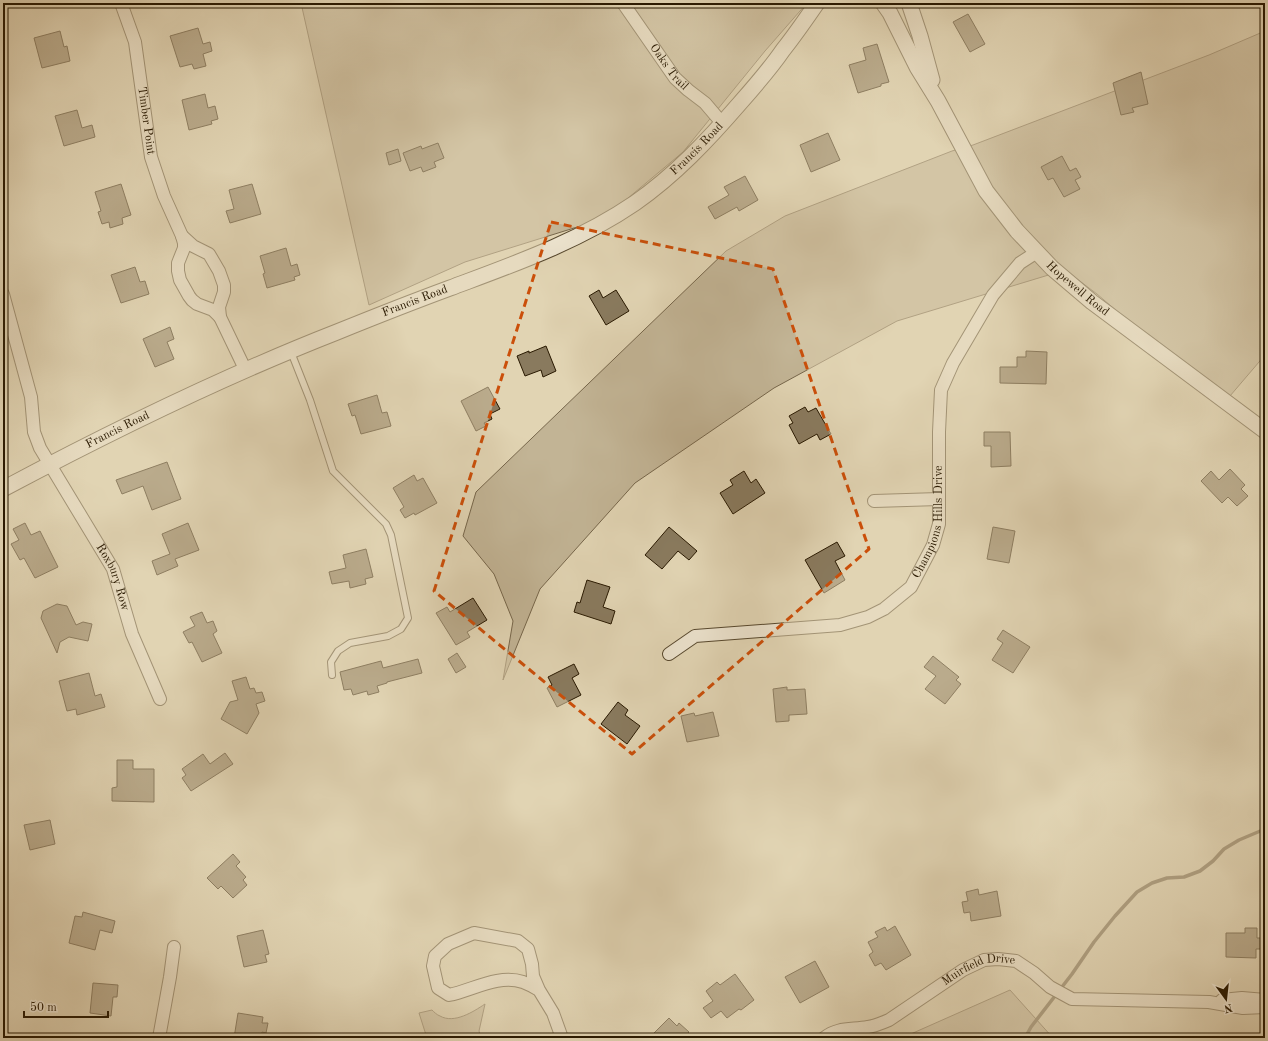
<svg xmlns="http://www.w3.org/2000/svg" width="1268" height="1041" font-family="'Old Standard TT',serif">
<rect width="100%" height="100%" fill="#e1d4b3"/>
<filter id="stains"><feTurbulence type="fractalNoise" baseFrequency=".005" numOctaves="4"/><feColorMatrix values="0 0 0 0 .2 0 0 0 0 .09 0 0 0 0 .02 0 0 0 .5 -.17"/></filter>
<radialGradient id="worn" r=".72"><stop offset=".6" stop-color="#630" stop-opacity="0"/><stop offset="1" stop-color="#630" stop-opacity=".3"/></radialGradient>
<path fill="#c2b495" stroke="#76664b" d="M301,3H807L765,51L683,152L603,219L465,262L369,305Z
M1265,31V355L1224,403L1097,294L1065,270L897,321L774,388L635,483L540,589L503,680L513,621L494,574L463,536L476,492L726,251L785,216L952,151L973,145L1209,55Z
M1010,990L1053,1038H901L913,1033Z
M485,1004L479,1031L481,1038H427L419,1013L432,1010C434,1012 437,1015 440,1016C454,1024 473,1012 485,1004Z"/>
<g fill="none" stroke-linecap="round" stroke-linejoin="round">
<path stroke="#726347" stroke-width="3.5" d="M1025,1038L1031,1027L1072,974L1094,942L1115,916L1137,892L1152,883L1167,878L1184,877L1200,871L1213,861L1224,849L1239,840L1265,829"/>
</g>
<path fill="#897a5e" stroke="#291901" d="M968,14L985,44L970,52L953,22Z
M198,28L203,44L210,42L212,51L203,54L206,66L194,69L192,64L180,67L170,36Z
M60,31L64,47L67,46L70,61L42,68L34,38Z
M877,44L889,82L881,84V86L858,93L849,65L866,60L863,48Z
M1141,72L1148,104L1132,108L1134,112L1121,115L1113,83Z
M205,94L208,108L215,106L218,119L211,121L212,124L189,130L182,100Z
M77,110L82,128L92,125L95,137L64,146L55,116Z
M828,133L840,160L811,172L800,145Z
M438,143L444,158L434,162L436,167L423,172L421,167L410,171L403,153L421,146L422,149Z
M398,149L401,161L389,165L386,153Z
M1062,156L1070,171L1076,168L1081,177L1075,180L1080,189L1064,197L1053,178L1048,180L1041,167Z
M745,176L758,200L739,211L737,207L715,219L708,207L729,195L724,187Z
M121,184L131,215L122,218L123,224L110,228L109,222L102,224L98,212L101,211L95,192Z
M252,184L261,214L230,223L226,211L234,209L229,190Z
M286,248L291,266L297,264L300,275L294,277L295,280L267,288L263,274L265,273L260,256Z
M135,267L140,282L145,281L149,294L121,303L111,275Z
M599,290L603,298L616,290L629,311L606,325L589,296Z
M170,327L174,339L167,342L174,359L155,367L143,339Z
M546,346L556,371L543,377L541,370L525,376L517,356L529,351V353Z
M1026,351L1047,352L1046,384L1000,383V367H1017V357H1026Z
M488,387L500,409L490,414L492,419L484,423L486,426L476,431L461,401Z
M377,395L382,413L387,412L391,426L361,434L355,415L352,416L348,404Z
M805,407L808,412L816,408L831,434L820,440L817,434L799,444L789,425L793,423L789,416Z
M984,432H1010L1011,466L991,467V446H984Z
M167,462L181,499L152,510L143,486L122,494L116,480Z
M1230,469L1245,485L1241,489L1248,496L1237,506L1228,497L1222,503L1201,481L1211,471L1219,480Z
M744,471L751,483L756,479L765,493L733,514L720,493L733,485L730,480Z
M414,475L417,481L423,478L437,503L415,515L414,513L405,518L400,510L404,507L393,488Z
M25,523L31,535L40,531L58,567L35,578L24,558L20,560L11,544L19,540L13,529Z
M188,523L199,550L175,559L178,566L157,575L152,561L170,554L162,534Z
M669,527L697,551L689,560L678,551L662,569L645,555Z
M993,527L1015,531L1009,563L987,559Z
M837,542L845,556L835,561L845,580L824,593L805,560Z
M366,549L373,577L365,579L366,584L350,588L349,581L332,584L329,572L346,568L343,555Z
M587,580L610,587L603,607L615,611L611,624L574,612L577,602L580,603Z
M473,598L487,620L467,632L470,637L456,645L436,613L447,607L450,612Z
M57,604L67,606L76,625L83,622L92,624L88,641L69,637L60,642L57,653L41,618L43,611Z
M202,612L207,623L213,621L217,631L213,634L222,653L202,662L192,642L189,643L183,632L195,626L190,617Z
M1003,630L1030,647L1013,673L992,660L1003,643L997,639Z
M457,653L466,667L456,673L448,659Z
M933,656L959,677L956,680L961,684L945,704L925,689L936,676L924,667Z
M418,659L422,673L387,682V683L377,686L379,692L368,695L367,691L353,695L351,689L344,690L340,672L381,661L383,668Z
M574,664L579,674L572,678L581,695L557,707L547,688L552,685L548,677Z
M89,673L95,696L101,694L105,707L77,715L76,709L67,711L59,681Z
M246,677L250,689L254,688L256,693L262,692L265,701L256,704L259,713L247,734L221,719L230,702L238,700L232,681Z
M787,687V690L805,689L807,714L789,715V721L776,722L773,689Z
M618,702L628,710L625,715L640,726L627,744L601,724Z
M713,712L719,736L687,742L681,716L694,713L695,716Z
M225,753L233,764L191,791L182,778L186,775L182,769L203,754L210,764Z
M117,760H133V769H154V802L112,801V788L117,787Z
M50,820L55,844L30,850L24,825Z
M233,854L240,862L236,866L246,877L243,880L247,885L233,898L221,886L218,889L207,878Z
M978,889L979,895L997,891L1001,916L971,921L970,912L964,913L962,902L968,901L966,892Z
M83,912L115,921L112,933L100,930L95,950L69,943L75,916L82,917Z
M895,926L911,955L886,970L881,963L875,966L869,955L873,952L868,942L878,937L875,932L885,927L887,931Z
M1245,928H1257V938H1263L1262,949H1256V958L1226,957V933H1245Z
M263,930L269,954L265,955L267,962L244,967L237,936Z
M815,961L829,987L800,1003L785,977Z
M735,974L754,1000L741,1010L739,1009L727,1018L721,1011L711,1018L703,1008L713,1001L706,991L717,982L720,985Z
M93,983L118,985L117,997H113L111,1016L90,1013Z
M238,1013L263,1017L262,1023H268L266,1033L262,1032L261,1038H234Z
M669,1018L677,1026L679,1023L689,1032L683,1038H649Z"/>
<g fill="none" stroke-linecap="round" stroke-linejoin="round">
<defs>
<path id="service" d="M291,352L310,400L333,471L386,524L391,535L408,618L401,629L388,636L350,643L338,651L331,662L332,675"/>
<g id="minor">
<path id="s1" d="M121,3L135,42L151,157L164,196L182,236L184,243V248L178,263V271L180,280L189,296L192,300L197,304L213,310L220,317"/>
<path id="s2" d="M623,3L675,78L688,90L705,103L722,123"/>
<path d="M182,236L193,246L209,254L219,271L224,285V292L219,307L220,317L245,369"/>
<path id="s3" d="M3,294L31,397L34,432L40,448L113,569L132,634L160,699"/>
<path d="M874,501L939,499"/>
<path id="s4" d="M669,654L695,636L840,625L868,617L884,609L911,587L933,545L939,524V432L941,390L953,363L993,295L1020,263L1037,252"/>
<path d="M539,990C534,987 528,984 523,982C498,974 473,990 449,995L438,988L433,966L435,956L448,944L474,933L518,941L528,949L532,964L533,976L539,990L553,1013L562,1038"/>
<path d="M1222,1000L1242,998L1265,1000"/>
<path d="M159,1038L170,977L174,947"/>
<path id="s5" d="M824,1038C838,1027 851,1030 868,1027C875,1026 882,1023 889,1020L963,970L984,960L998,959L1016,961L1034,973L1050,987L1072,999L1209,1002L1243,1008L1265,1007"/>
</g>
<g id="tertiary">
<path id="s6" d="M883,3L890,13L917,67L938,101L986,191L1017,231L1052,268L1092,302L1265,431"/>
<path d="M909,3L920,36L932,80"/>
<path id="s7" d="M3,489C112,431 222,377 337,332C374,317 412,302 450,288C514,264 578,242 635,203C675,175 708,140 740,103C755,86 770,69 783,50C795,35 806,19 817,3"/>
</g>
</defs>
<use href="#service" stroke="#57482e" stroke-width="8"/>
<use href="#minor" stroke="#57482e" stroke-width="14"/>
<use href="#tertiary" stroke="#57482e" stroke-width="17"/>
<use href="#service" stroke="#ece3ce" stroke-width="6"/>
<use href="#minor" stroke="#ece3ce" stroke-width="12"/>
<use href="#tertiary" stroke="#ece3ce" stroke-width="15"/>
</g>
<path d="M0 0H1268V1041H0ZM551,222L773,269L869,549L632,754L434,591Z" fill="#e1d4b3" fill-opacity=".55" fill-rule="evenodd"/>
<path fill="none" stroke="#cb4f0a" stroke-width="3" stroke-dasharray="8 5" stroke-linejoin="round" d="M551,222L773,269L869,549L632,754L434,591Z"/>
<g text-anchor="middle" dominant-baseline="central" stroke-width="4" stroke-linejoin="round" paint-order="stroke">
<g font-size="12" fill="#291901" stroke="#ece3ce">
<text stroke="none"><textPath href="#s2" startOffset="79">Oaks Trail</textPath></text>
<text stroke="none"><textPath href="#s1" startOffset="121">Timber Point</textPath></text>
<text stroke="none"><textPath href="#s7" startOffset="777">Francis Road</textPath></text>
<text stroke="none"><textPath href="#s6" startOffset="349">Hopewell Road</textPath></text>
<text stroke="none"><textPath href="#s7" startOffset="453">Francis Road</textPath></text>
<text stroke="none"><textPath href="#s7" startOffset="129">Francis Road</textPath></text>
<text stroke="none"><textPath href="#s4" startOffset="328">Champions Hills Drive</textPath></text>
<text stroke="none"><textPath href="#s3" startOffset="308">Roxbury Row</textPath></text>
<text stroke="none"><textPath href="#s5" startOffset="173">Muirfield Drive</textPath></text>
</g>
</g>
<rect width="1268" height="1041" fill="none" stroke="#e1d4b3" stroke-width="16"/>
<rect x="4" y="4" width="1260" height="1033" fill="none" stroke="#291901" stroke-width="2"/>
<rect x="8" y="8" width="1252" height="1025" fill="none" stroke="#291901"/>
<g transform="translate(1226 999) rotate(165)" stroke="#ece3ce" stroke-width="3" paint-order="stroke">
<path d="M0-3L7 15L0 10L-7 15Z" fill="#291901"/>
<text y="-6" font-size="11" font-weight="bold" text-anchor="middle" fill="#291901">N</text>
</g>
<path d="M24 1011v6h84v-6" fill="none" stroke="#291901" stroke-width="2"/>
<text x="30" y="1011" font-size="12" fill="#291901" stroke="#ece3ce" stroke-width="3" paint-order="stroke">50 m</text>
<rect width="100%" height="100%" filter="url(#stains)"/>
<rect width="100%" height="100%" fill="url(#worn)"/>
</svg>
